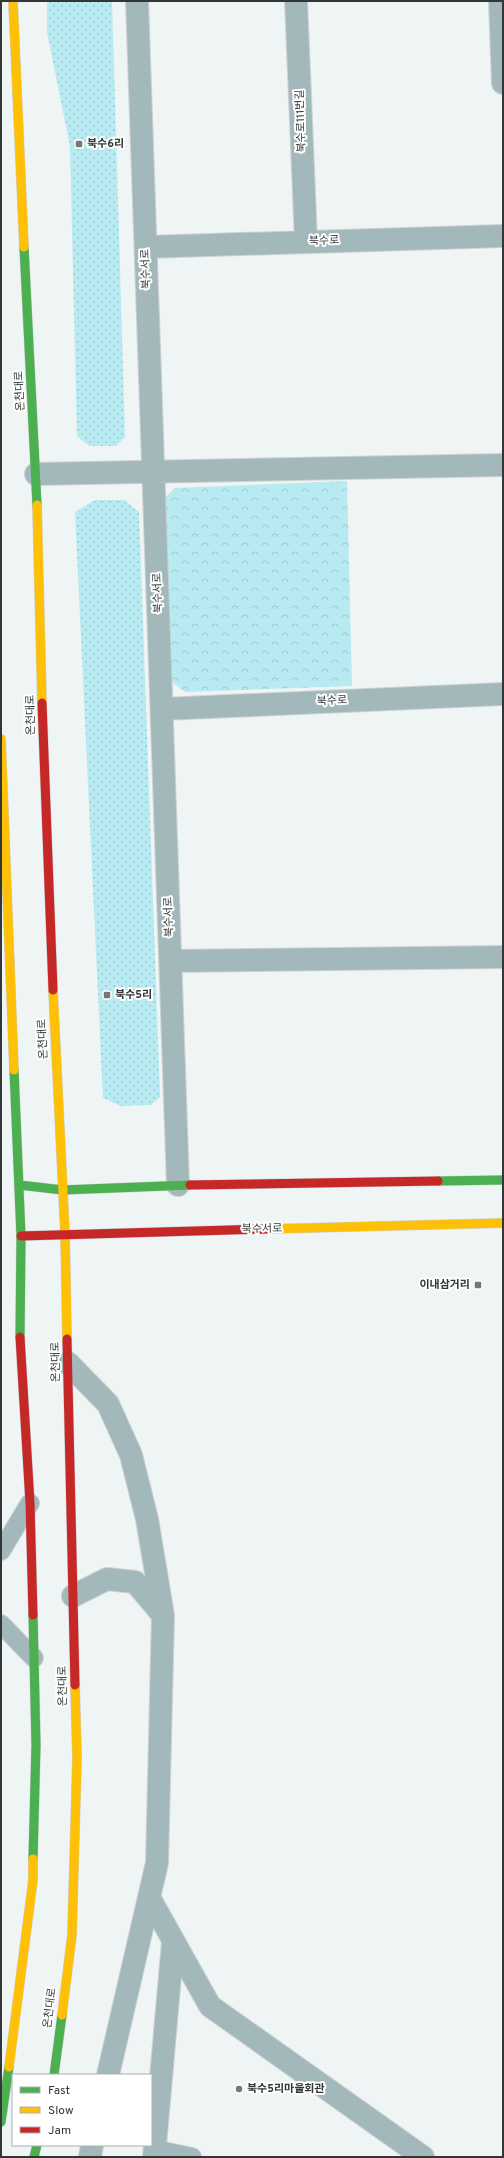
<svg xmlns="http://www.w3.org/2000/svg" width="504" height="2158" font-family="Overpass,'Noto Sans KR',sans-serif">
<defs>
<pattern id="grass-dots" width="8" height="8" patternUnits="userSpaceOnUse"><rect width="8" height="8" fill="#b7ebf1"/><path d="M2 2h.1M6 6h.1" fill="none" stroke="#9ecacf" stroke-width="1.8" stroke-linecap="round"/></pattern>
<pattern id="park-crowns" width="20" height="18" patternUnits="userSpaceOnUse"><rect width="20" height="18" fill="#b7ebf1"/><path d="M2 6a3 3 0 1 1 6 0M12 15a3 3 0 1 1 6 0" fill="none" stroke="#9ecacf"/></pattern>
</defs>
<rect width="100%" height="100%" fill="#eff4f4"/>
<path fill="url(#grass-dots)" d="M47,1H112L125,437L116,446H89L77,436L70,146L47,32Z
M95,500H124L139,512L160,1097L151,1105L121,1106L103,1098L75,512Z"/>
<path fill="url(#park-crowns)" d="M347,481L352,686L185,692L171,681L164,499L175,488Z"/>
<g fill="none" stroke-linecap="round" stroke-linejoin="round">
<defs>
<path id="lane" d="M1,1551L30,1503
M1,1624L34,1658
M154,2149L192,2157"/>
<path id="street" d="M137,1L178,1185
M296,1L306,242
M500,1L503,83
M146,247L503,236
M36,474L503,465
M162,709L503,694
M171,961L503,957
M68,1363L108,1404L131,1455L147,1519L163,1615L157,1863L108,2075
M73,1596L107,1579L135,1582L162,1614
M149,1897L210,2006L423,2157
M90,2157L92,2145
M154,2157L173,1942"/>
<path id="fast" d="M24,247L37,505
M14,1070L21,1236L20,1337
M438,1181L503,1180
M19,1185L63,1190L190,1185
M33,1615L36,1745L33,1859
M54,2075L62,2015
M1,2122L9,2067
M34,2157L37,2145"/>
<path id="slow" d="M13,1L24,247
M37,505L42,703
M1,739L14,1070
M53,990L65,1233L67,1339
M266,1229L503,1223
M62,2015L72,1935L77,1759L75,1685
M9,2067L33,1880V1859"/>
<path id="jam" d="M42,703L53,990
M190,1185L438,1181
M21,1236L266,1229
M20,1337L30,1503L33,1615
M67,1339L75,1685"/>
</defs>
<use href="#lane" stroke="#ced1d1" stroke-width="20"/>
<use href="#street" stroke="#ced1d1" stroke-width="24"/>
<use href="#fast" stroke="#ced1d1" stroke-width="10"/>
<use href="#slow" stroke="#ced1d1" stroke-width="10"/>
<use href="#jam" stroke="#ced1d1" stroke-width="10"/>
<use href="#lane" stroke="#a3b8ba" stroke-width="18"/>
<use href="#street" stroke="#a3b8ba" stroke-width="22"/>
<use href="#fast" stroke="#4caf50" stroke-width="9"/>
<use href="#slow" stroke="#ffc107" stroke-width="9"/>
<use href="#jam" stroke="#c62828" stroke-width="9"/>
</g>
<g fill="#747878" stroke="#fff" stroke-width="1.5">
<rect x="75" y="140" width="8" height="8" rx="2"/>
<rect x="103" y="991" width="8" height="8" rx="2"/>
<rect x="474" y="1281" width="8" height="8" rx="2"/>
<circle cx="239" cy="2089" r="4"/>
</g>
<g text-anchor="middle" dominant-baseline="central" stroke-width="4" stroke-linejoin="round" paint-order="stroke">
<g font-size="11" fill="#323636" stroke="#fff">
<text transform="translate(301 121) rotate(-92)">북수로111번길</text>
<text transform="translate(324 241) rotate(-2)">북수로</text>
<text transform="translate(146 269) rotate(-92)">북수서로</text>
<text transform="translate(20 391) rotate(-93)">온천대로</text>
<text transform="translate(158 593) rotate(-92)">북수서로</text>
<text transform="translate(332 701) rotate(-3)">북수로</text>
<text transform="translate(31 715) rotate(-91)">온천대로</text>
<text transform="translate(169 917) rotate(-92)">북수서로</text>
<text transform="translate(43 1039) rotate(-93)">온천대로</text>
<text transform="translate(262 1229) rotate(-1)">북수서로</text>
<text transform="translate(56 1362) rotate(-91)">온천대로</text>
<text transform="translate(63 1686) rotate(-91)">온천대로</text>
<text transform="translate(50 2008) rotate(-83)">온천대로</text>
</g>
<g font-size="11" font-weight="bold" fill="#323636" stroke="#fff" text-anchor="start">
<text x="87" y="144">북수6리</text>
<text x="115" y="995">북수5리</text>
<text x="470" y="1285" text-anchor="end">이내삼거리</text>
<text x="247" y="2089">북수5리마을회관</text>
</g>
</g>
<rect width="504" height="2158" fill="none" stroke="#323636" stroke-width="4"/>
<rect x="12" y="2074" width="140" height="72" fill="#ffffff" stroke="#adafaf"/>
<rect x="20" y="2087" width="20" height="6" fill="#4caf50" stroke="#adafaf"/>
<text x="48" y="2094" font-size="12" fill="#323636">Fast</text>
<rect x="20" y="2107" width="20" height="6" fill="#ffc107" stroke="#adafaf"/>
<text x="48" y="2114" font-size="12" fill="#323636">Slow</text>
<rect x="20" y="2127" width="20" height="6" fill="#c62828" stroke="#adafaf"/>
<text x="48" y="2134" font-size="12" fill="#323636">Jam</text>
</svg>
